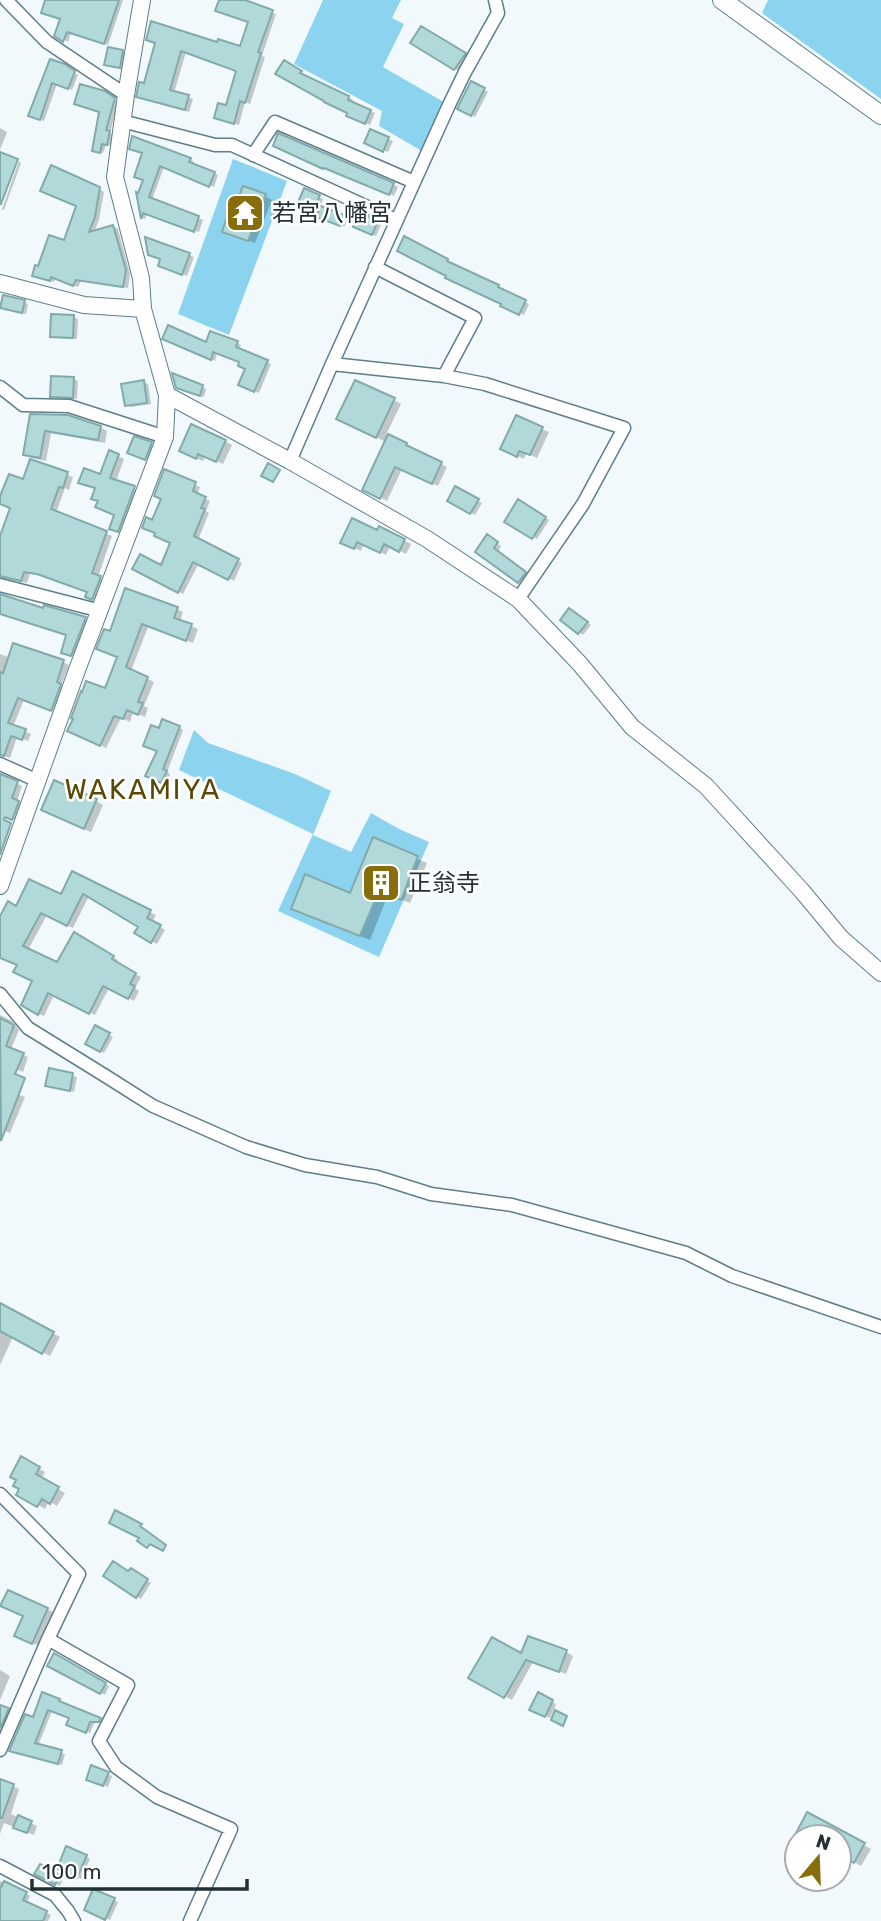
<svg xmlns="http://www.w3.org/2000/svg" width="881" height="1921" font-family="Rubik,'Noto Sans JP',sans-serif">
<rect width="100%" height="100%" fill="#f2f9fc"/>
<path fill="#8bd3ee" d="M323,0H401L392,18L404,24L383,67L449,105L427,154L379,126L382,111L294,64Z
M768,0H881V99L762,13Z
M233,159L287,181L229,335L178,314Z
M194,730L208,743L295,774L331,791L313,835L351,852L371,813L399,829L429,842L379,957L278,911L313,834L179,770Z"/>
<path fill="#0003" d="M47,0H123L108,45L71,33L68,42L56,35L62,19Z
M221,0H238L276,14L262,56L265,57L250,104L245,102L239,125L216,118L227,107L238,71L186,52L174,93L193,99L189,112L138,97L145,85L157,43L218,44L241,48L249,22Z
M421,29L469,56L459,71L413,42Z
M122,51L127,54L124,69L106,65Z
M51,61L64,66L78,75L72,90L57,84L44,121L35,117Z
M284,62L305,74L303,77L349,97L353,100L351,103L375,113L370,125L352,117L348,115L349,112L330,104L278,73Z
M472,84L488,92L475,117L459,108Z
M104,93L118,102L110,133L113,135L111,146L106,145L103,153L98,152Z
M0,128L7,132L0,150Z
M371,131L393,141L388,152L370,145Z
M279,135L394,185L398,187L394,196L279,148Z
M144,153L190,159L194,162L192,165L218,175L214,187L164,167L152,200L203,220L199,232L147,214L145,219L142,218L138,195L145,180Z
M19,161L21,163L4,210L2,209Z
M99,189L104,192L99,220L94,232L113,226L118,229L130,274L128,288L81,281L78,287L55,278L54,282L34,275L65,242Z
M305,190L323,199L320,207L348,219L344,227L302,208Z
M265,196L272,200L255,243L231,235L233,218Z
M360,215L381,225L376,236L359,228Z
M147,239L194,257L187,276L164,267L162,259Z
M447,260L451,263L450,264L499,287L502,289V291L529,304L524,315L451,279Z
M24,302L28,304L26,314L6,309Z
M74,317L78,319L77,339L56,338L52,336Z
M168,340L207,344L237,343L241,345L239,350L271,364L259,393L244,387L247,369L241,362L217,353L215,361Z
M73,379L78,381L77,399L56,398L52,396Z
M143,382L148,384L151,404L131,407L127,405Z
M202,387L206,389L204,397L182,389Z
M394,400L401,404L386,435L447,467L438,486L402,469L387,501L364,489L386,442L345,422Z
M32,416L100,427L107,431L105,443L51,433L46,461L32,458L25,454Z
M542,429L549,432L537,458L526,453L524,459L509,452Z
M225,441L232,445L223,464L205,456L203,461L188,455Z
M151,444L155,446L150,461L133,454Z
M110,452L124,459L116,481L140,491L124,534L117,531L116,515L100,501L97,489L86,485L101,476Z
M31,461L73,477L69,490L65,488L56,513L112,536L98,577L106,581L98,602L87,596L88,593L44,576L30,574L27,583L5,579L0,582V541L12,508L0,501L24,481Z
M165,472L200,487L197,495L210,501L206,511L209,513L198,540L242,563L234,581L199,563L183,594L134,568L161,567L172,543L153,522L163,499Z
M456,489L482,503L475,515L449,501Z
M519,502L549,520L537,539L507,521Z
M380,528L411,544L406,554L390,546L386,555L364,544L361,551L348,545L378,532Z
M487,537L501,546L498,552L529,575L523,584L477,552Z
M0,595L45,610L85,619L91,622L77,658L63,652L68,635L0,614Z
M177,609L183,612L180,621L198,629L193,643L148,627L131,671L154,682L144,706L148,708L145,717L133,712L130,722L121,718L106,748L76,733L106,691L119,657L111,633Z
M573,613L591,625L583,635L562,620Z
M0,654L10,658L63,662L69,665L61,686L66,688L57,712L24,700L13,727L31,734L28,741L17,737L10,758L0,755Z
M179,727L183,730L167,772L170,774L166,784L147,775L159,751L160,730Z
M0,775L22,786L17,801L23,805L18,821L0,815Z
M96,801L103,805L91,832L49,814Z
M374,840L427,863L410,903L388,895L370,940L302,913L351,895Z
M73,873L156,915L152,922L165,930L157,944L136,933L140,926L89,896L73,928L47,915L28,950L57,964L74,935L118,960L116,964L141,977L135,988L139,991L134,1001L109,988L95,1015L54,995L44,1016L30,1010L34,981L19,965L0,956V919L16,908L61,897Z
M0,1015L12,1021L19,1030L11,1049L28,1057L23,1072L0,1062Z
M96,1028L113,1037L104,1053L87,1044Z
M50,1070L77,1077L74,1092L52,1084Z
M0,1087L25,1097L10,1133L0,1129Z
M0,1305L60,1337L50,1356L13,1337L0,1365Z
M22,1459L45,1472L41,1479L65,1493L57,1506L49,1501L45,1509L19,1494Z
M131,1570L151,1583L141,1599L105,1576L129,1573Z
M47,1609L54,1613L39,1646L23,1639L25,1616Z
M566,1652L573,1656L566,1674L533,1662L512,1700L471,1677L522,1656Z
M55,1655L109,1686L105,1695L50,1665Z
M0,1670L10,1676L0,1700Z
M538,1695L556,1704L550,1718L532,1709Z
M59,1700L96,1719L90,1733L72,1726L71,1718L52,1711L38,1746L65,1754L62,1765L15,1752L34,1720Z
M0,1704L15,1711L0,1746Z
M108,1774L112,1776L108,1787L92,1781Z
M0,1781L19,1789L11,1814L37,1826L34,1835L4,1823L0,1834Z
M808,1814L871,1849L861,1866L839,1853V1837H797V1852L789,1848Z
M86,1856L90,1859L81,1879L63,1871Z
M40,1867L63,1879L60,1886L37,1874Z
M0,1881L30,1896L27,1903L51,1915L48,1921H0Z
M114,1900L118,1902L110,1920L90,1912Z"/>
<path fill="#b1d9d9" stroke="#83aaaa" stroke-width="2" d="M45,0H119L104,44L67,32L63,42L54,36L60,19L41,13Z
M219,0H245L273,10L258,52L261,53L245,103L240,101L234,124L214,118L218,103L226,105L236,71L181,51L170,90L189,95L185,110L136,97L139,82L144,83L155,43L146,40L151,21L217,42L218,39L240,46L248,22L215,11Z
M421,26L466,53L454,70L410,43Z
M108,47L123,50L120,68L104,65Z
M50,59L65,64L75,71L68,89L52,83L40,120L28,116Z
M284,60L302,71L300,73L349,96L348,100L371,110L365,124L346,116L347,113L324,102V101L275,74Z
M471,81L485,88L471,116L457,109Z
M80,84L105,91L115,98L106,130L110,131L107,145L102,144L100,153L92,151L99,112L74,104Z
M370,129L389,137L383,152L364,143Z
M278,133L394,183L389,195L324,168L323,169L273,146Z
M132,136L191,158L189,162L215,172L209,187L160,166L149,197L199,216L194,232L143,213L141,219L136,192L138,193L143,180L134,177L142,153L129,149Z
M0,152L18,159L1,204L0,203Z
M51,165L100,187L95,217L89,232L113,225L126,270L123,287L76,280L73,286L51,277L50,281L32,276L35,265L38,266L49,235L64,240L76,206L40,191Z
M243,186L266,194L248,241L222,232L228,214L232,215Z
M304,188L320,195L312,214L296,207Z
M321,206L344,215L340,226L316,217Z
M359,213L378,221L372,235L353,227Z
M404,236L448,259L447,261L499,285L498,287L526,300L519,315L500,306L501,304L445,278L446,276L397,251Z
M145,237L190,253L182,275L158,266L160,259L148,255Z
M3,295L25,300L22,313L0,308Z
M51,314L74,315L73,338L50,337Z
M168,325L206,342L210,331L238,341L236,347L268,360L254,392L238,385L245,369L238,366L239,362L213,352L211,360L162,339Z
M172,373L203,385L200,396L176,388Z
M51,376L74,377L73,398L50,397Z
M144,380L147,403L125,406L121,384Z
M355,380L395,398L376,438L336,419Z
M30,414L68,415L101,426L98,440L45,431L40,458L23,455Z
M516,415L543,427L530,455L519,451L517,457L500,449Z
M191,424L226,440L216,462L198,454L196,459L179,451Z
M388,434L407,443L406,445L442,462L432,484L395,467L380,499L362,490Z
M134,436L152,442L145,460L127,453Z
M109,450L119,454L110,478L135,486L118,532L109,529L114,515L95,507L98,501L91,499L95,488L78,483L84,468L100,474Z
M30,459L68,472L63,488L59,487L51,509L107,531L92,573L101,576L92,600L85,597L87,592L37,574L24,572L21,581L0,576V536L10,508L0,504V496L9,474L23,479Z
M268,463L280,470L273,482L261,476Z
M164,469L196,482L193,491L206,497L201,508L205,509L194,536L239,559L228,580L193,562L178,593L132,569L140,554L161,565L170,543L154,536L155,533L142,528L146,517L152,520L161,499L154,496Z
M455,486L479,499L470,514L447,501Z
M518,499L546,517L532,539L504,522Z
M352,518L377,530L379,526L405,539L399,552L384,544L380,553L357,542L354,549L340,543Z
M487,534L498,542L494,548L526,572L518,583L475,552Z
M125,588L178,607L174,618L192,624L186,641L142,624L126,667L148,677L138,702L143,703L138,715L127,710L123,719L114,716L100,746L67,731L73,719L71,718L81,691L82,692L86,681L105,688L117,657L96,649L104,629L110,631Z
M0,594L43,608L44,605L86,617L71,656L61,653L66,635L0,614Z
M569,608L588,622L578,634L560,620Z
M13,643L64,660L57,682L61,684L51,711L18,698L8,723L26,729L22,740L11,736L4,756L0,755V672L3,673Z
M162,719L180,726L163,769L167,771L161,783L145,776L157,751L143,746L151,725L159,728Z
M0,774L18,781L12,798L19,801L12,820L5,817L4,820L11,823L0,855Z
M54,780L97,799L84,829L41,810Z
M373,837L418,856L401,900L379,891L360,936L291,909L305,874L350,893Z
M72,871L151,910L147,918L161,925L151,943L134,933L138,927L83,894L67,926L41,913L23,946L57,962L74,932L114,956L112,959L136,973L130,984L135,986L128,999L103,986L89,1014L48,993L38,1015L21,1005L32,981L13,972L17,965L0,958V916L8,901L16,906L29,879L61,894Z
M0,1018L14,1025L6,1046L24,1053L15,1074L25,1078L1,1141Z
M95,1025L110,1033L100,1052L85,1044Z
M49,1068L73,1073L70,1091L45,1086Z
M0,1303L54,1332L42,1354L0,1331Z
M21,1456L40,1467L36,1474L59,1487L50,1504L42,1499L37,1507L16,1495L19,1489L13,1486L16,1480L10,1477Z
M115,1510L142,1524L140,1526L166,1545L163,1551L150,1544L147,1548L137,1541L139,1538L109,1523Z
M113,1561L128,1571L131,1568L148,1579L136,1598L103,1576Z
M8,1590L48,1608L32,1644L14,1636L23,1616L0,1606Z
M528,1636L567,1650L559,1672L526,1660L504,1698L468,1678L492,1637L521,1653Z
M54,1653L106,1683L100,1694L47,1666Z
M42,1692L60,1699L59,1701L101,1718L99,1722H90L86,1733L66,1725L69,1718L48,1710L35,1743L62,1750L58,1764L9,1751L25,1714L33,1717Z
M538,1692L553,1700L545,1717L529,1710Z
M0,1705L9,1708L1,1727L0,1726Z
M555,1710L567,1716L563,1726L551,1720Z
M91,1765L109,1772L103,1786L86,1780Z
M0,1779L14,1784L2,1818H0Z
M807,1812L865,1843L854,1863L839,1855V1837H794Z
M18,1815L32,1821L27,1833L13,1828Z
M66,1846L87,1855L77,1878L57,1869Z
M40,1864L60,1875L55,1885L34,1874Z
M4,1881L27,1892L23,1900L47,1911L43,1921H0V1889Z
M93,1889L115,1898L105,1920L84,1910Z"/>
<g fill="none" stroke-linecap="round" stroke-linejoin="round">
<defs>
<path id="minor" d="M6,0L47,42L126,95
M122,121L215,145H232L396,220
M253,155L275,122L414,182
M375,267L475,318L444,376
M332,364L444,376L485,384L624,428L583,504L518,599
M0,387L23,405L69,406L165,437
M290,461L332,364L449,105L465,72L498,13L495,0
M0,585L101,611
M0,764L38,781
M0,994L28,1028L104,1075L153,1106L246,1147L305,1165L377,1177L431,1194L512,1205L686,1253L732,1276L881,1327
M0,1494L79,1574L48,1639L0,1750
M48,1639L128,1685L99,1741L116,1767L157,1797L231,1829L190,1921
M0,1866L55,1895L68,1911L74,1921"/>
<path id="tertiary" d="M0,283L84,305L143,309
M167,395L290,461L427,539L518,599L580,664L632,727L706,786L802,891L841,938L881,973
M0,886L77,670L165,437L167,395L143,309L141,278L115,177L126,95L142,0"/>
<path id="secondary" d="M722,0L881,115"/>
</defs>
<use href="#minor" stroke="#5d7e8a" stroke-width="15"/>
<use href="#tertiary" stroke="#5d7e8a" stroke-width="18"/>
<use href="#secondary" stroke="#5d7e8a" stroke-width="20"/>
<use href="#minor" stroke="#fff" stroke-width="12"/>
<use href="#tertiary" stroke="#fff" stroke-width="16"/>
<use href="#secondary" stroke="#fff" stroke-width="18"/>
</g>
<defs>
<symbol id="temple-square" viewBox="-11 -11 22 22"><rect x="-9" y="-9" width="18" height="18" rx="4" fill="#886d0c" stroke="#fff"/><path d="M0-6L5-2H3V0L6.5 2.5H4V6H1.5V3h-3V6H-4V2.5H-6.5L-3 0V-2H-5Z" fill="#fff"/></symbol>
<symbol id="building-square" viewBox="-11 -11 22 22"><rect x="-9" y="-9" width="18" height="18" rx="4" fill="#886d0c" stroke="#fff"/><path d="M-4-6H4V6H1V3H-1V6H-4ZM-2.5-4.3h1.7v1.8h-1.7ZM.8-4.3h1.7v1.8H.8ZM-2.5-1h1.7V.8h-1.7ZM.8-1h1.7V.8H.8Z" fill="#fff"/></symbol>
</defs>
<g fill-rule="evenodd">
<use href="#temple-square" x="223" y="191" width="44" height="44"/>
<use href="#building-square" x="359" y="861" width="44" height="44"/>
</g>
<g text-anchor="middle" dominant-baseline="central" stroke-width="5" stroke-linejoin="round" paint-order="stroke">
<g font-size="24" fill="#223035" stroke="#fff" text-anchor="start">
<text x="272" y="213">若宮八幡宮</text>
<text x="408" y="883">正翁寺</text>
</g>
<g font-size="28" letter-spacing="2" fill="#5a4807" stroke="#fff">
<text x="143" y="789">WAKAMIYA</text>
</g>
</g>
<g transform="translate(818 1858) rotate(19)"><circle r="33" fill="#ffffff" stroke="#a7acae" stroke-width="2"/>
<path d="M0-5L12 26L0 18L-12 26Z" fill="#886d0c"/>
<text y="-10" font-size="19" font-weight="bold" text-anchor="middle" fill="#223035">N</text>
</g>
<path d="M32 1879v10h215v-10" fill="none" stroke="#223035" stroke-width="3.5"/>
<text x="42" y="1879" font-size="21" fill="#223035" stroke="#ffffff" stroke-width="5" paint-order="stroke">100 m</text>
</svg>
